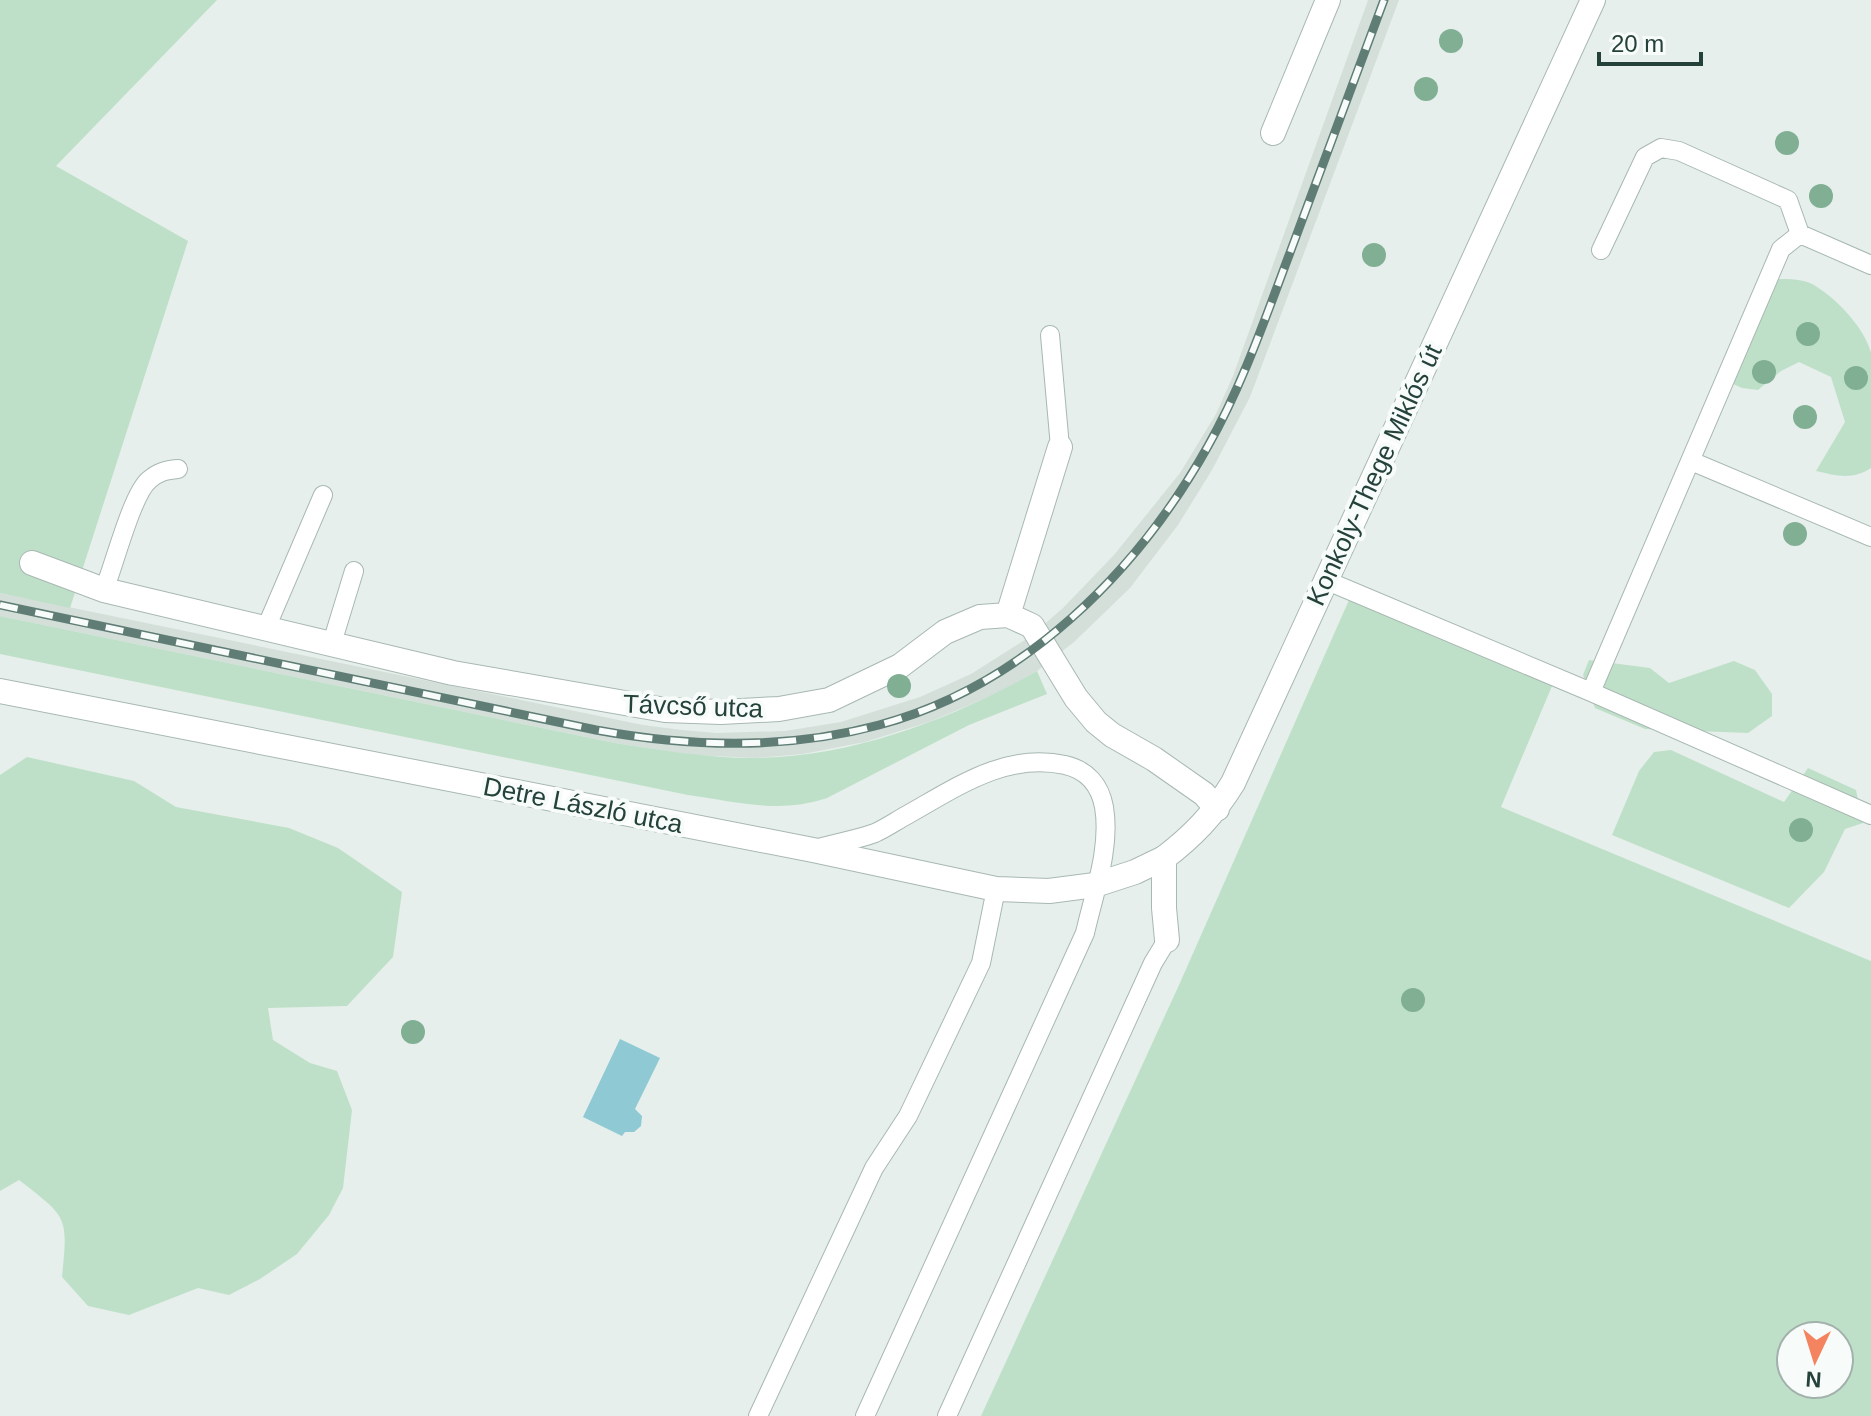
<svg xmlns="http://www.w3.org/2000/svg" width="1871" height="1416" font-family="Helvetica,sans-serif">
<rect width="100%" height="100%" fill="#e6efeb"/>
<path fill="#d4dfda" d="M1368,0H1399L1250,397L1212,470L1178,525L1130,588L1074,642L1037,671L998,693L929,722L865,742L803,754L756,758L692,755L615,743L0,616V593L643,725L682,730L717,733L785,731L841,722L920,697L971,674L1031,636L1063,608L1114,555L1180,473L1216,414L1233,376Z"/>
<path fill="#bfe0c8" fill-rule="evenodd" d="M0,0H217L56,166L188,241L70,608L0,593Z
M1777,279C1788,279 1804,279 1814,285C1836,298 1865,328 1871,353V468C1853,480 1837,476 1816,471L1845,422L1831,377L1799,362L1781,371L1758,390L1742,388L1731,383Z
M1349,600L1552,686L1501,807L1871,961V1416H981L1179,985ZM1791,1336H1839V1384H1791Z
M0,616L615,743C661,750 707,758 754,758C853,757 952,719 1037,671L1047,694L969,725L827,798C779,814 738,802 688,795L0,654Z
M1589,660L1650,668L1669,683L1734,661L1755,670L1772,694V716L1748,733L1645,729L1595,708L1583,675Z
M1671,750L1784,802L1808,768L1856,790L1863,823L1845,829L1824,872L1789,908L1612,835L1639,771L1654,752Z
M27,757L134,781L176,807L289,828L338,848L402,892L393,957L347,1006L268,1008L273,1040L310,1063L337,1071L352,1110L343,1188L329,1215L297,1254L260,1279L229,1295L198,1288L129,1315L88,1306L62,1277C68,1216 68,1218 19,1180L0,1191V775Z"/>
<path fill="#8ec9d4" d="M620,1039L660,1058L635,1109L642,1116L641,1126L634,1132H625L622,1136L583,1117Z"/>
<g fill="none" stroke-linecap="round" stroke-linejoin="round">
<defs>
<path id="service" d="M1601,250L1645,157L1661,148L1679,151L1788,200L1800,234L1871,265
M1050,335L1060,447
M1691,461L1871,537
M1325,580L1591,692L1871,815
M104,590C114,566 132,494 149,480C158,472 166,470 178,469
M266,628L323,495
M332,643L354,571
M1591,692L1781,249L1800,234
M815,849C835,843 856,840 875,833C886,828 896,821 907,815C957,787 1006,752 1065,765C1087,770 1100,785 1104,807C1111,848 1094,893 1085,933L865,1416
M758,1416L874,1168L908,1116L981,963L996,889
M947,1416L1153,963L1167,940"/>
<path id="minor" d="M1273,133L1328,0
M32,563L104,590L453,673L665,710L721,712L779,709L829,700L900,666L945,632L980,617L1008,615L1032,626L1076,698L1096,722L1112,735L1154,759L1204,794L1217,809
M1008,615L1060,447
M1167,940L1164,908V858C1193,836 1214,814 1233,783L1593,0"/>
<path id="tertiary" d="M0,691L813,850L996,889L1049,891L1095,885L1135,872L1164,858"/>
</defs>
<use href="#service" stroke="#a8b8b2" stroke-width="20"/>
<use href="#minor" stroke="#a8b8b2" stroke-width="26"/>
<use href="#tertiary" stroke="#a8b8b2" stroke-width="26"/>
<use href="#service" stroke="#fff" stroke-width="18"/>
<use href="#minor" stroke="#fff" stroke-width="24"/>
<use href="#tertiary" stroke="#fff" stroke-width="24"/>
<defs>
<path id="rail" d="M0,605L596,730C689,747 787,750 879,725C1023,686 1137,573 1208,446C1243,384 1266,316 1291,250C1322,167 1353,83 1384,0"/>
</defs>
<use href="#rail" stroke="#5f7d75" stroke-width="9"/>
<use href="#rail" stroke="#f7fbf9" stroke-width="6" stroke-dasharray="18" stroke-linecap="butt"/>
</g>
<g fill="#80af93">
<circle cx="1451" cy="41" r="12"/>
<circle cx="1426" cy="89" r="12"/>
<circle cx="1787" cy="143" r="12"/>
<circle cx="1821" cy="196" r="12"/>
<circle cx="1374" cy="255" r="12"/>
<circle cx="1808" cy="334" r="12"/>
<circle cx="1764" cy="372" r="12"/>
<circle cx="1856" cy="378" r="12"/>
<circle cx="1805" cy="417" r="12"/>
<circle cx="1795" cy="534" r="12"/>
<circle cx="899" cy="686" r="12"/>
<circle cx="1801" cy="830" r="12"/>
<circle cx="1413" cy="1000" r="12"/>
<circle cx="413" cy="1032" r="12"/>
</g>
<g text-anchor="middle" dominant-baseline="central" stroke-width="8" stroke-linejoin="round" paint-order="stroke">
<g font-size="26" fill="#24423a" stroke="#f7fbf9">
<text transform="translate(1374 475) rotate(-65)">Konkoly-Thege Miklós út</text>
<text transform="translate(693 706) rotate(2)">Távcső utca</text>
<text transform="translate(583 805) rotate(11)">Detre László utca</text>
</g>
</g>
<g transform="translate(1815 1360) rotate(184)"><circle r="38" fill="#f7fbf9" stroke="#a3b1ad" stroke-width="2"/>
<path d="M0-6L14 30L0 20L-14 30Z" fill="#f4845f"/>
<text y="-12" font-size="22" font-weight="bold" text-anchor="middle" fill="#24423a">N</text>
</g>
<path d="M1599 52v12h102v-12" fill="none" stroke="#24423a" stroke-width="4"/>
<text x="1611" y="52" font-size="24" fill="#24423a" stroke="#f7fbf9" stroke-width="6" paint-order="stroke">20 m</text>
</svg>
